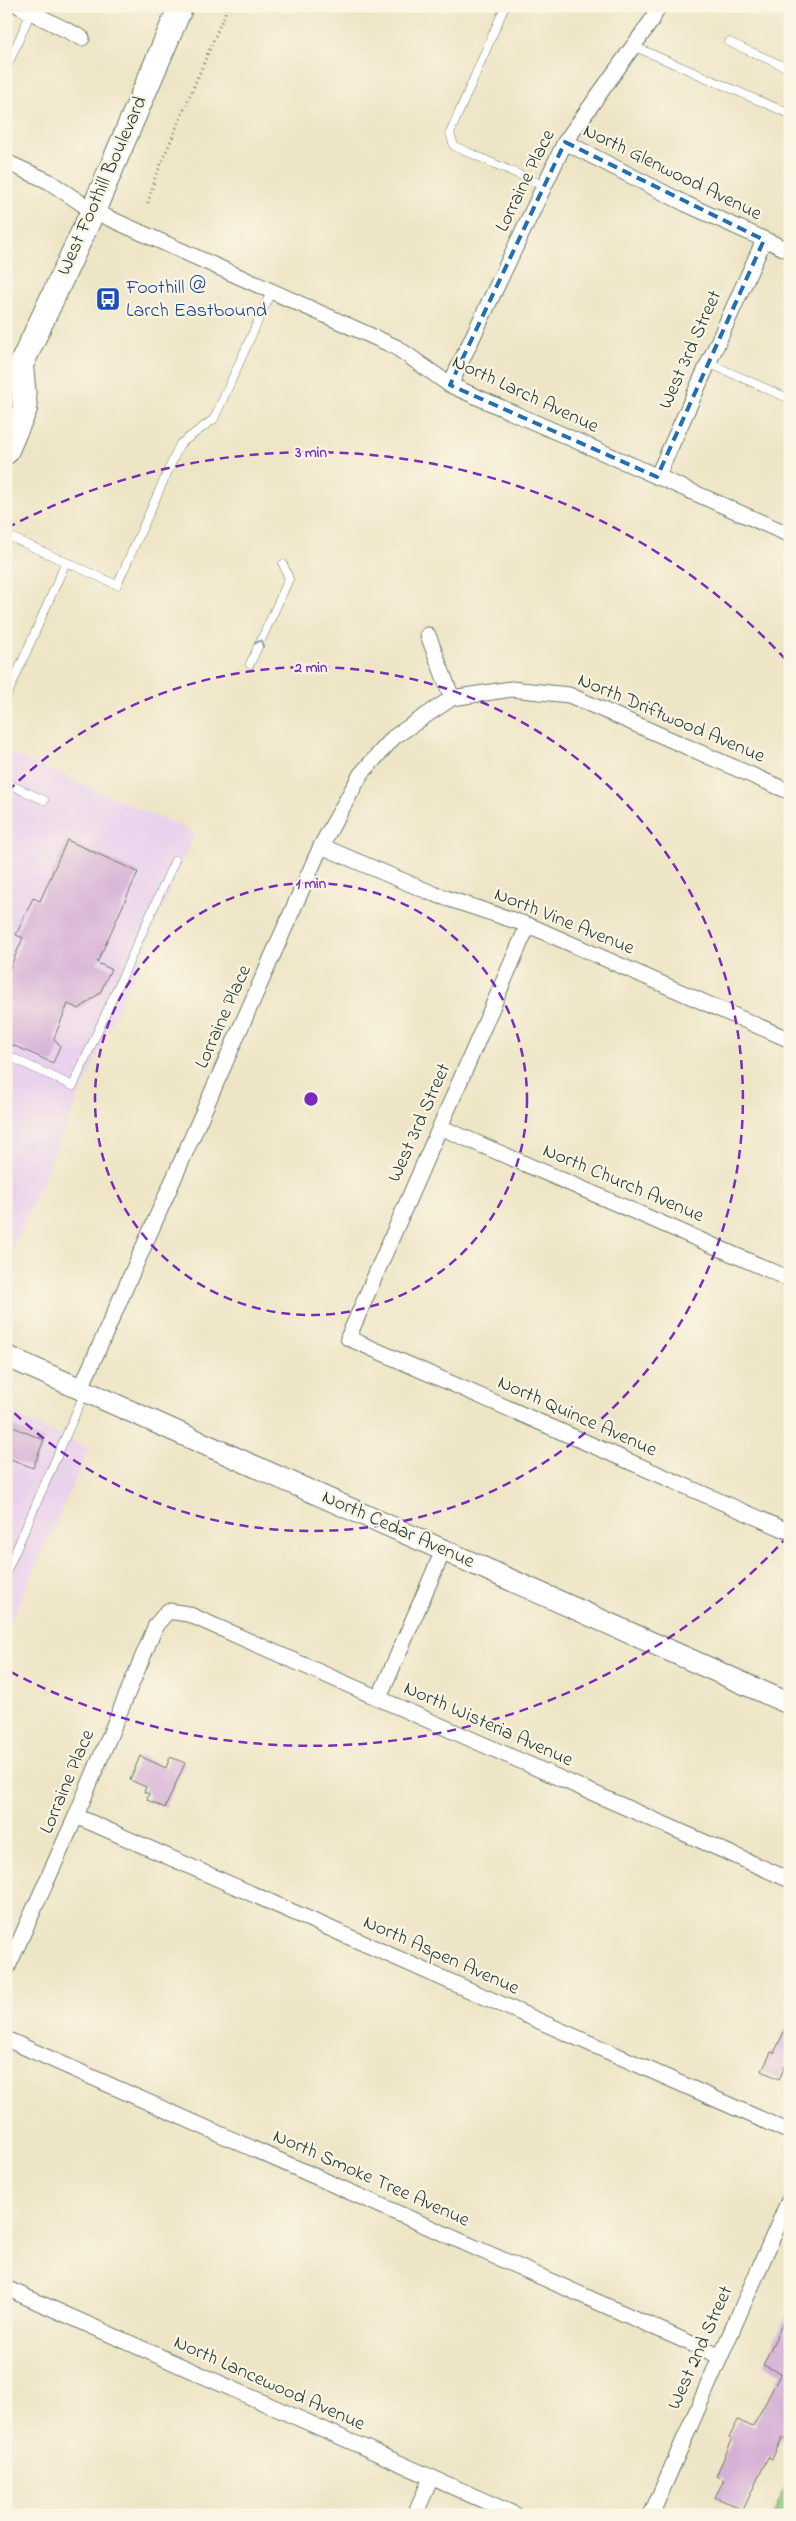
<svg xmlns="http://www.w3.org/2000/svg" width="796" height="2521" font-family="'Indie Flower',sans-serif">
<rect width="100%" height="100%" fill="#fcf5e5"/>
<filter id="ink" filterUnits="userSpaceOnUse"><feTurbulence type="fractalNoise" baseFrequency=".02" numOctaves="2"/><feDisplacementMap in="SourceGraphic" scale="10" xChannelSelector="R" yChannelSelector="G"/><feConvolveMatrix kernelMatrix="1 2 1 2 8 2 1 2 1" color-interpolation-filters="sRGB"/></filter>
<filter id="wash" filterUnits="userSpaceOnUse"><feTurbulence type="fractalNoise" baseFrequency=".0096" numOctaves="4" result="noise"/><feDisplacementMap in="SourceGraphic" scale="20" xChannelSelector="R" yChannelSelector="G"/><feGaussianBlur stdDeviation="1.12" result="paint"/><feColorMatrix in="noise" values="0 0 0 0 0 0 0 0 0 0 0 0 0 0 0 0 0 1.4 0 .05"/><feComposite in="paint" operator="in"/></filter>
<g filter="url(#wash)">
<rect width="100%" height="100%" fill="#eee5c6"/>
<path fill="#e9d2ed" d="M6,751L195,833L6,1263Z
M6,1412L89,1449L6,1633Z"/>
<path fill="#94cc80" stroke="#5a845a" d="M790,2477V2515H773Z"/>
<g id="blocks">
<path fill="#d6b1d7" d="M67,840L138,872L97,963L111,969L100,993L79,1009L68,1004L54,1038L60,1046L53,1063L6,1042V977L23,938L16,935L33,898L40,901Z
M6,1424L44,1440L33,1468L6,1457Z
M140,1756L166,1768L170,1757L185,1763L165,1808L147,1800L149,1794L144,1792L146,1787L130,1780Z
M790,2019V2056L779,2079L762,2071L771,2052L774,2053Z
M790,2308V2441L782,2438L772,2459L768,2457L743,2510L715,2497L724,2480L716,2476L732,2440L729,2438L738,2420L753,2427L781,2373L763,2365Z"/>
</g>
</g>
<g filter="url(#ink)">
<use href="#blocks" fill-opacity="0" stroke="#677867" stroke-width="1"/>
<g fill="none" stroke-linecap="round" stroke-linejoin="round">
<defs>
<path id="lane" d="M505,6L450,133L454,146L545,186
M781,6L790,10
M729,42L790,69
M633,46L790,114
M6,69L31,12
M708,363L790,399
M6,535L117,585L180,444L214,419L272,290
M250,664L289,579L283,564
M6,698L66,562
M6,783L44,800
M6,1055L73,1086L175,860
M6,1573L85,1392"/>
<path id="street" d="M19,6L82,38
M565,142L686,204L790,251
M6,162L48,181L93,211L396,347L450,385L790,535
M450,385L565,142L652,20L658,6
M657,477L764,240
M428,635L452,698
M321,846L434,894L528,925L790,1040
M528,925L348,1338L790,1532
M440,1127L790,1279
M81,1388L321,846L361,774L394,737L452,698L511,689L569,695L790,792
M379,1698L443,1551
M76,1816L790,2132
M6,1971L76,1816L156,1625L168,1611L188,1614L790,1880
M6,2039L719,2356
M6,2288L516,2515
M415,2515L431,2478
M651,2515L790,2198"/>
<path id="secondary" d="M6,1356L790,1704"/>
<path id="primary" d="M6,378L21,365L93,211L181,6
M6,452L25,409L21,365"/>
</defs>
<use href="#lane" stroke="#677867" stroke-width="9"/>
<use href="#street" stroke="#677867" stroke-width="17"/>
<use href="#secondary" stroke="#677867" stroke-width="23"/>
<use href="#primary" stroke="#677867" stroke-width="26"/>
<path stroke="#677867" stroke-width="3" stroke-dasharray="1 4" stroke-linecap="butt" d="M148,203L155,178L228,6"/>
<use href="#lane" stroke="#fff" stroke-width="8"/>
<use href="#street" stroke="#fff" stroke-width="15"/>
<use href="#secondary" stroke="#fff" stroke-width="21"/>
<use href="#primary" stroke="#fff" stroke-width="24"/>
</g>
<defs><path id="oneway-chevron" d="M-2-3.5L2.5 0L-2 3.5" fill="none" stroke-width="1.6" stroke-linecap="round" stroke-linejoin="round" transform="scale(1.25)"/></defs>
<use stroke="#8f9e9a" href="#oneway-chevron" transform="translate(260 643) rotate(-66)"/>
</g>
<path fill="none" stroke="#1f6fb2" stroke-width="4" stroke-dasharray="10 6" stroke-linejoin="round" d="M565,142L764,240L657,477L450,385Z"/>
<g fill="none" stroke="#7b2cbf" stroke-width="2.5" stroke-dasharray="9 6">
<circle cx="311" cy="1099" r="216"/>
<path d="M8 791A432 432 0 1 1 8 1407"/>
<path d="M788 1536A647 647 0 0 1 7 1670M7 528A647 647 0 0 1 788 662"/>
</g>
<defs>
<symbol id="bus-square" viewBox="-11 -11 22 22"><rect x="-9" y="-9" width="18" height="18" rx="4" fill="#1a4fb4" stroke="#fcf5e5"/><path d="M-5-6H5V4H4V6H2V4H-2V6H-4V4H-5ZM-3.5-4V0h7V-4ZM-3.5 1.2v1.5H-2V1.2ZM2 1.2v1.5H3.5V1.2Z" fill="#fff"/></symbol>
</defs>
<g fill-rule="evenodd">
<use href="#bus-square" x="94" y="285" width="28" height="28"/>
</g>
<g text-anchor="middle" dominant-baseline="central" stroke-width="4.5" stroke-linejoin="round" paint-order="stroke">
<g font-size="20" fill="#1f3d34" stroke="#fcf5e5">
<text transform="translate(672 173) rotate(26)">North Glenwood Avenue</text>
<text transform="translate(526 181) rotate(-64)">Lorraine Place</text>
<text transform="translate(103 186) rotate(-66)">West Foothill Boulevard</text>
<text transform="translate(691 350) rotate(-66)">West 3rd Street</text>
<text transform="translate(525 395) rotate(25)">North Larch Avenue</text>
<text transform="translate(671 719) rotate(23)">North Driftwood Avenue</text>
<text transform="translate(564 922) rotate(22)">North Vine Avenue</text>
<text transform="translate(224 1017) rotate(-66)">Lorraine Place</text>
<text transform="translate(420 1123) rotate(-66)">West 3rd Street</text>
<text transform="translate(623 1184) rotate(23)">North Church Avenue</text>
<text transform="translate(577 1417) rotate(24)">North Quince Avenue</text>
<text transform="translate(398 1530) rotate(24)">North Cedar Avenue</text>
<text transform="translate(488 1725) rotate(24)">North Wisteria Avenue</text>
<text transform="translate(68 1782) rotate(-67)">Lorraine Place</text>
<text transform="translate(441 1956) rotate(24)">North Aspen Avenue</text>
<text transform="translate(371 2179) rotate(24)">North Smoke Tree Avenue</text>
<text transform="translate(701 2348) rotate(-66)">West 2nd Street</text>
<text transform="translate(269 2384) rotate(24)">North Lancewood Avenue</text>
</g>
<g font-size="20" fill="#164399" stroke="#fcf5e5" text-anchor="start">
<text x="126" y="288">Foothill @<tspan x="126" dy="23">Larch Eastbound</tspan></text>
</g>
</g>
<circle cx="311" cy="1099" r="8" fill="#7b2cbf" stroke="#fcf5e5" stroke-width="2.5"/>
<g font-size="15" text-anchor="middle" font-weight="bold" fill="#7b2cbf" stroke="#fcf5e5" stroke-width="4.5" stroke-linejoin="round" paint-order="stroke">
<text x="311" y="457">3 min</text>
<text x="311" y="672">2 min</text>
<text x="311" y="888">1 min</text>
</g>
<rect width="796" height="2521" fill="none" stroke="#fcf5e5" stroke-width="25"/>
</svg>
